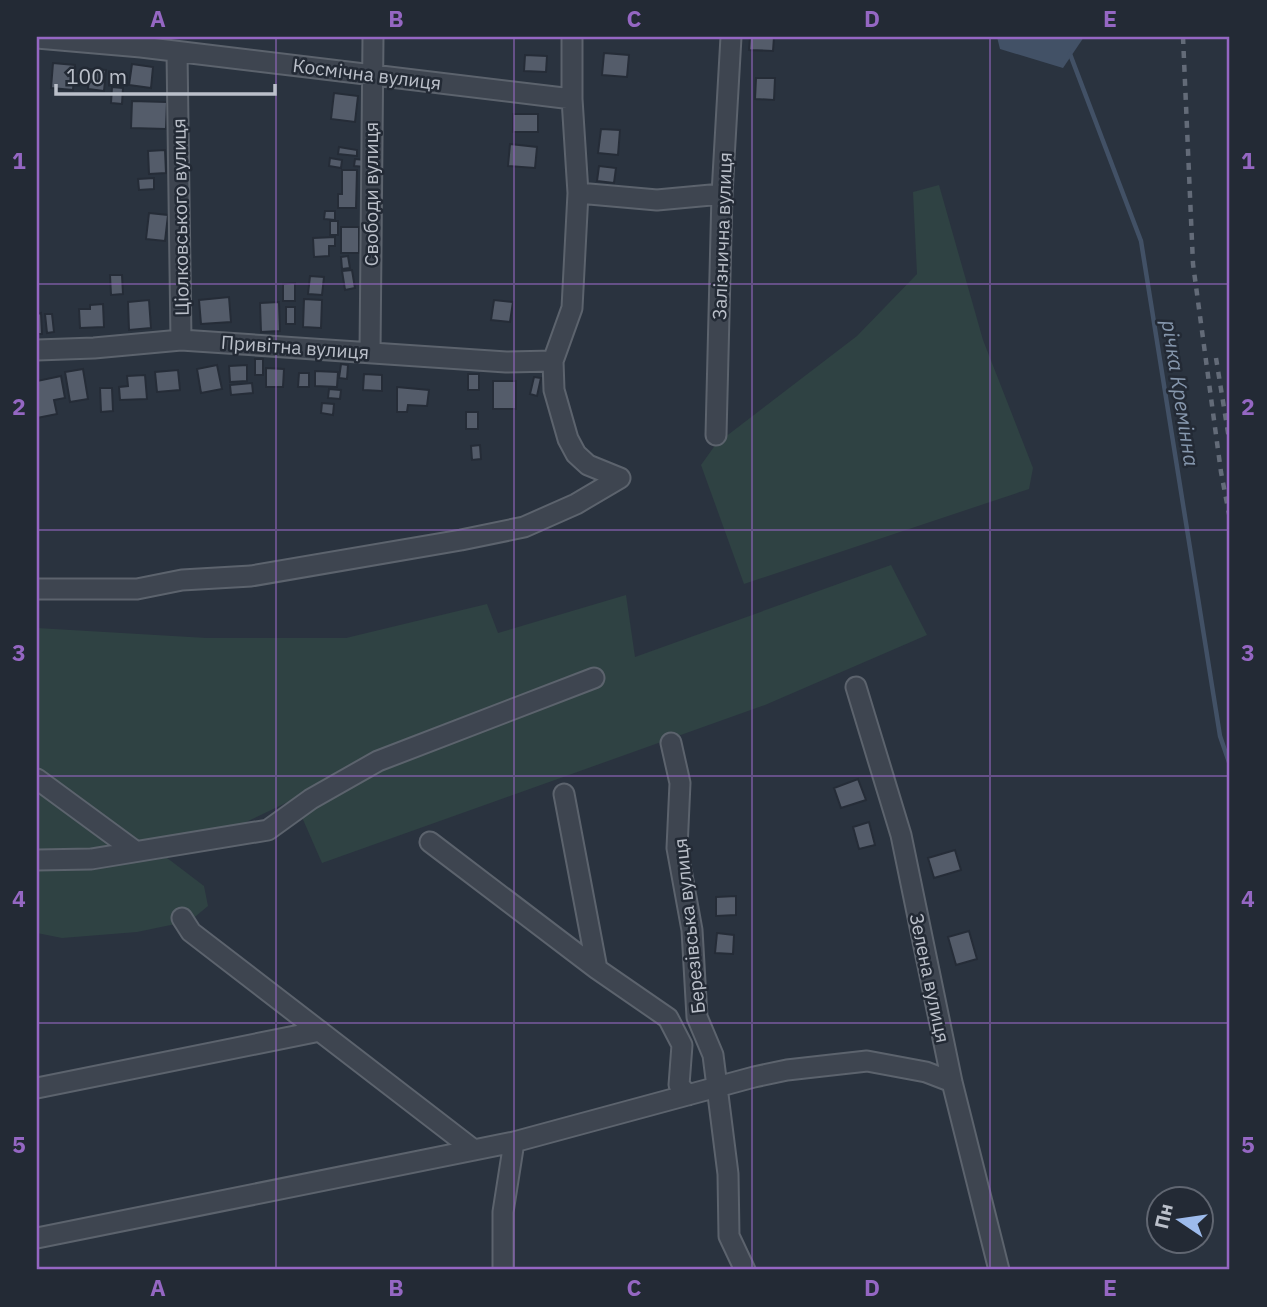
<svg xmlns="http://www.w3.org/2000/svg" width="1267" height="1307" font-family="'IBM Plex Sans',sans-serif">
<rect width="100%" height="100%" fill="#2a333f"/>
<path fill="#2f4243" d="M939,185L983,340L1033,468L1029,489L744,584L701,465L716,444L857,336L917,274L913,192Z
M891,565L927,635L765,705L322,863L294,799L236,827L154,848L204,886L208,906L190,921L137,932L62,938L37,933V628L207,638H346L487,604L498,633L626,595L635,657Z"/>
<path fill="#425166" d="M997,37H1084L1063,68L1000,49Z"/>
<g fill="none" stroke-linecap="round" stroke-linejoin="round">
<path stroke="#425166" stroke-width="4.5" d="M1070,54L1141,241L1220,736L1230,765"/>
</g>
<path fill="#545c6a" stroke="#252c37" stroke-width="2" d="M750,37H774L773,51L749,50Z
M604,53L629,55L627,77L602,75Z
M525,55L547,56L546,72L524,71Z
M53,63L75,65L73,90L51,88Z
M132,64L153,67L151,88L129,85Z
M90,69L106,70L104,91L88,89Z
M756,78H775L774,100L755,99Z
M112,87L123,88L122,104L111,103Z
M334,93L358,96L355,122L331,119Z
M132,101L167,102L166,129L131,128Z
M513,114H538V132H513Z
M601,129L620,130L618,155L598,153Z
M510,144L537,147L535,168L508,166Z
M339,147L357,150V156L338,154Z
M165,150L166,173L149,174L148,151Z
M330,158L342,160L341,168L329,166Z
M355,159L366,160L365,167L354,166Z
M599,166L616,168L614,183L597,181Z
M342,170H357L356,208H338V194H342Z
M154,178V189L139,190L138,179Z
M325,211H335V220L324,219Z
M149,213L168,215L165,241L146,239Z
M330,221H338V235H330Z
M341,227H359V253H341Z
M335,237V246H329V256L314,257L313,238Z
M348,256L350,268L342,269L341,257Z
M352,270L355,288L345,290L342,271Z
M110,275H122L123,294L111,295Z
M310,276L324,277L322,295L308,294Z
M295,283V301H283V284Z
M229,297L231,322L201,324L199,300Z
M304,299L322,300L321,328L303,327Z
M149,300L151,328L129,330L128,302Z
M494,300L513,302L510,322L491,320Z
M279,302L280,331L261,332L260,303Z
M103,304L104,327L80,328L79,309H90V305Z
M286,307H295V324H286Z
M41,313L42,334H37V314Z
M45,314H52L54,332L47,333Z
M255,359H263V375H255Z
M341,364L348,365L347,379L339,378Z
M217,365L222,389L201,393L197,369Z
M247,365V381L230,382L229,366Z
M266,368L284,369L283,387H266Z
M83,369L88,399L70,402L65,372Z
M178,370L180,390L157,392L155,372Z
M315,371L338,372L337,387L315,386Z
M299,373H309V387H298Z
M364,374L382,375V391L363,390Z
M468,374H479V390H468Z
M145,375L147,399L120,400L119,387L128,386L127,376Z
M61,376L65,398L54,400L57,414L37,418V381Z
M534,377L541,378L537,396L530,394Z
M493,381H516V409H493Z
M252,383L253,393L231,395L230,385Z
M397,387L429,390L427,406L408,405L407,412H397Z
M100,388H112L113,411L101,412Z
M329,389L341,390L340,399L328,398Z
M322,403L334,404L333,415L321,413Z
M466,412H478V429H466Z
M480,445L481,459L472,460L471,446Z
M858,779L866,800L841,808L834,788Z
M869,822L875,845L859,849L853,827Z
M955,850L961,870L934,878L928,858Z
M736,896V915L716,916V897Z
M969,931L977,959L956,965L948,937Z
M717,933L734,935L733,954L715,953Z"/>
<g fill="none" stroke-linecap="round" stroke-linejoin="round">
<defs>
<path id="minor" d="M572,37V99L578,193L572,308L553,361L554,390L568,439L576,454L588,465L620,478
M37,38L141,47L572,99
M177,52L181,340
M578,193L657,200L722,194
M37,350L94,348L181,340L506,362L553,361
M370,352L373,37
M716,435L722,194L731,37
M37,589H137L182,580L251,576L461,540L524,527L576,504L620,478
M856,687L901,835L952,1082L999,1270
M671,743L680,783L677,848L692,930L697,1017L713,1055L728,1174L729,1236L745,1270
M37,779L135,851
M564,794L597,969
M430,842L597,969L668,1018L682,1045L679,1085L688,1095
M37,860L91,859L268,830L311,799L378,761L594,678
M182,918L191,932L474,1150
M37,1088L320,1031
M37,1238L514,1142L754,1077L787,1070L867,1061L926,1072L952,1082
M503,1270V1212L514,1142"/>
</defs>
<use href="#minor" stroke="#5c636d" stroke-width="23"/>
<use href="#minor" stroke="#3e4550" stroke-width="19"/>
<path stroke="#636b78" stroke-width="4.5" stroke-dasharray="7 7" stroke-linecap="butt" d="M1183,37L1193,264L1221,472L1230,519
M1216,358L1230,445"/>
</g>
<path fill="none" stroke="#9567c3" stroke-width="2" stroke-opacity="0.55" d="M276,37V1270M514,37V1270M752,37V1270M990,37V1270M37,284H1230M37,530H1230M37,776H1230M37,1023H1230"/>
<g text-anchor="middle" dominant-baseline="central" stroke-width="5" stroke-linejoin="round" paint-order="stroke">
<g font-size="19" fill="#bbc0ca" stroke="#232a35">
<text transform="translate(367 74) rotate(7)">Космічна вулиця</text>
<text transform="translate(371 194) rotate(-90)">Свободи вулиця</text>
<text transform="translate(180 217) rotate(-91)">Ціолковського вулиця</text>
<text transform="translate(722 236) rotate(-88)">Залізнична вулиця</text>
<text transform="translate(295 347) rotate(4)">Привітна вулиця</text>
<text transform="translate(689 926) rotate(-96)">Березівська вулиця</text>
<text transform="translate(930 978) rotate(78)">Зелена вулиця</text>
</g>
<g font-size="21" font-style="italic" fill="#8697ad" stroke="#232a35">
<text transform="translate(1181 393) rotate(81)">річка Кремінна</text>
</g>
</g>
<rect width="1267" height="1307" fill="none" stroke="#232a35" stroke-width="77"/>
<g transform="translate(1180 1220) rotate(283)"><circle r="33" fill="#232a35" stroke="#606671" stroke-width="2"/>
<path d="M0-5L12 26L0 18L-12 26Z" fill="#9dbbec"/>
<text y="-10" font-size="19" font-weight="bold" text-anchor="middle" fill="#bbc0ca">Пн</text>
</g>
<path d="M56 84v10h219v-10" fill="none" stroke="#bbc0ca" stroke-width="3.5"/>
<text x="66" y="84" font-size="21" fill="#bbc0ca" stroke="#232a35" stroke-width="5" paint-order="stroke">100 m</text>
<rect x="38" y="38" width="1190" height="1230" fill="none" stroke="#9567c3" stroke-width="2.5"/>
<g font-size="23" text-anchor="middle" font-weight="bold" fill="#9567c3">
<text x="158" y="27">A</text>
<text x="396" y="27">B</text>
<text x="634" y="27">C</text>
<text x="872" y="27">D</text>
<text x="1110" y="27">E</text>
<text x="19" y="169">1</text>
<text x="1248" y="169">1</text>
<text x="19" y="415">2</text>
<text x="1248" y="415">2</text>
<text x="19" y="661">3</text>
<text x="1248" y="661">3</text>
<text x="19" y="907">4</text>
<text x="1248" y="907">4</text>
<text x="19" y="1153">5</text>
<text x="1248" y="1153">5</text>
<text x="158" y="1296">A</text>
<text x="396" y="1296">B</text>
<text x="634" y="1296">C</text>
<text x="872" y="1296">D</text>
<text x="1110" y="1296">E</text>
</g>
</svg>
